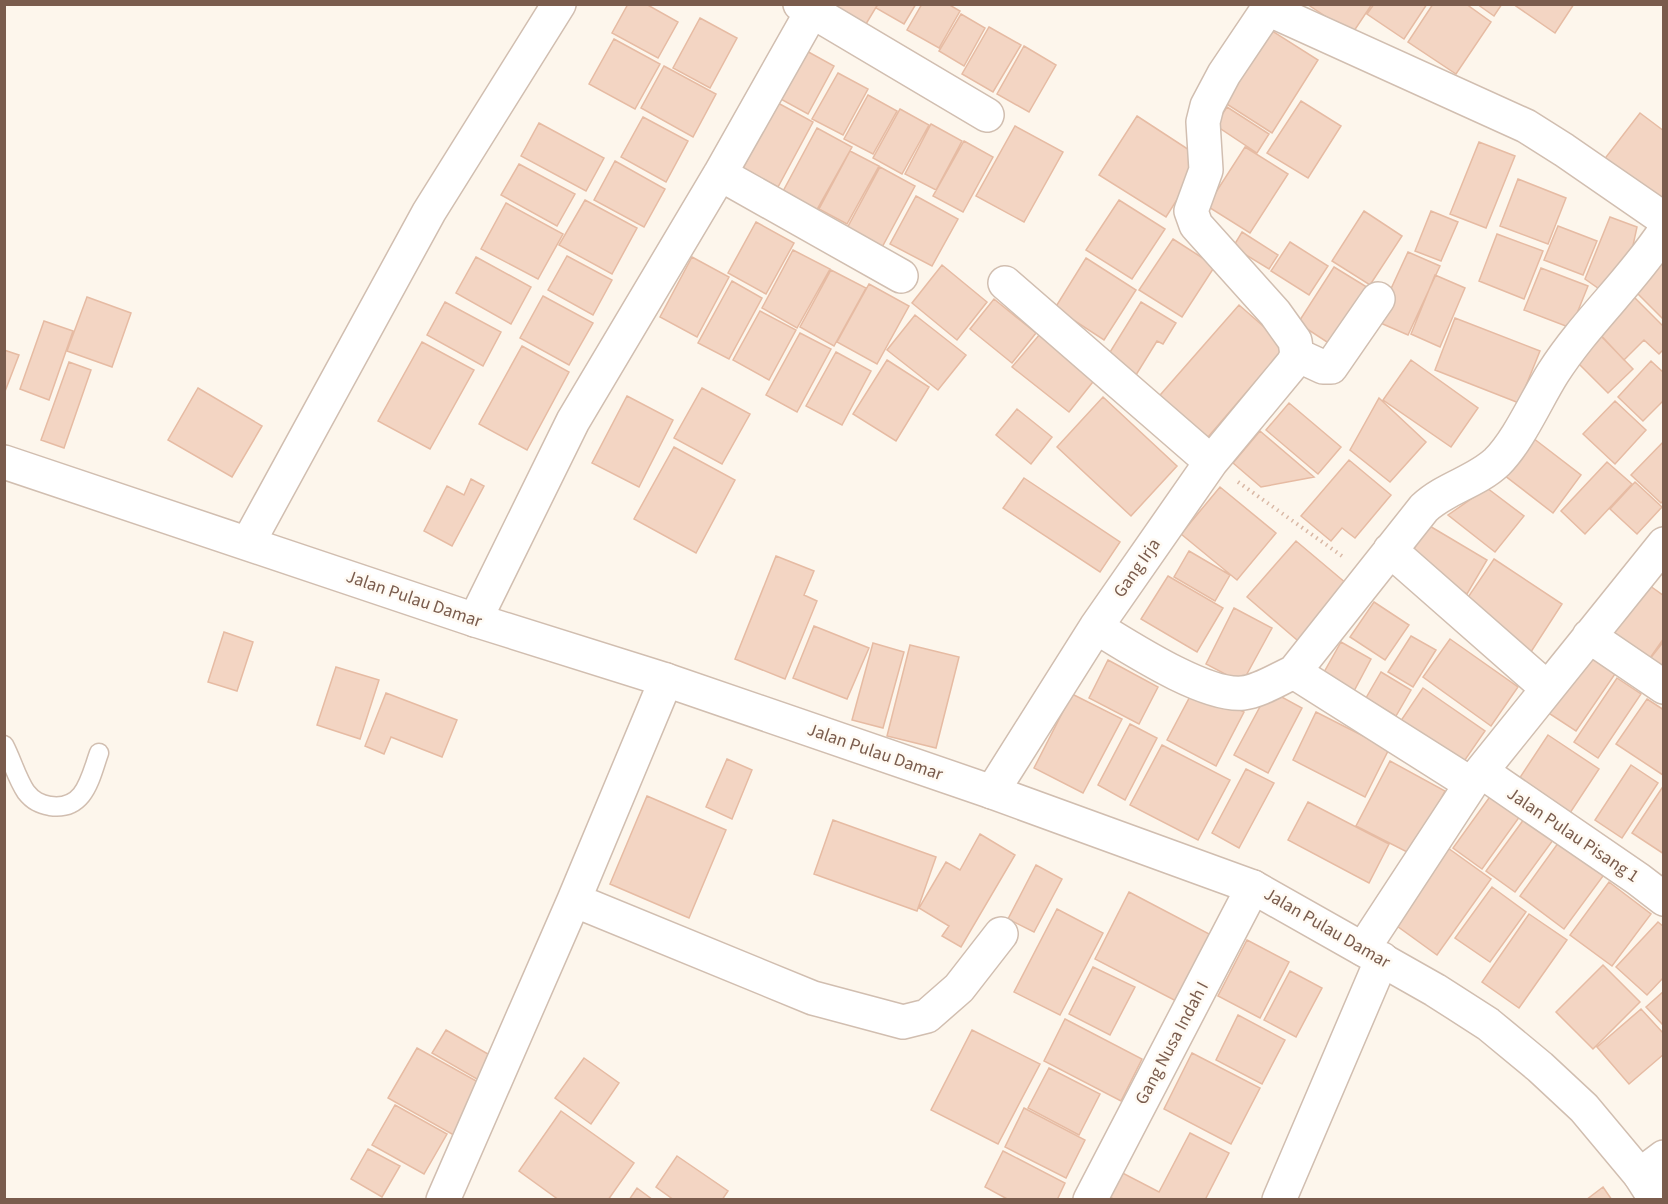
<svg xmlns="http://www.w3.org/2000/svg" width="1668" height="1204" font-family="'Source Sans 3',sans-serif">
<rect width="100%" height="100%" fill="#fdf6ec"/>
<path fill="#f3d5c3" stroke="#e6bba3" stroke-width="1.5" d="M628,4H646L678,22L658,58L612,33Z
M837,4H878L866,24L835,7Z
M878,4H916L904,24L876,8Z
M922,4H948L960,11L939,48L907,30Z
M1307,4H1372L1352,34Z
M1374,4H1427L1404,39L1367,14Z
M1433,4H1466L1491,22L1456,74L1408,42Z
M1477,4H1502L1494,16Z
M1513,4H1574L1555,33Z
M961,14L985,28L964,66L939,51Z
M700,18L737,38L710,88L673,68Z
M989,27L1021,45L993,92L962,74Z
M1269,29L1318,60L1272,133L1222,101Z
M614,39L660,64L635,109L589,84Z
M1024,46L1056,65L1029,112L997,94Z
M803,49L834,66L808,114L777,97Z
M664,66L716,94L693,137L641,108Z
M838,73L868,89L843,135L812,119Z
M868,95L897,111L873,154L844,139Z
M1301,101L1341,126L1308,178L1267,153Z
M778,103L813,122L778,187L743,168Z
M1227,107L1269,134L1257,153L1215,125Z
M900,109L929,125L902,174L873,158Z
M1640,113L1664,131V208L1603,161Z
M1137,116L1203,159L1166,217L1099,175Z
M643,117L688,141L666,182L621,157Z
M539,123L604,158L586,191L521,156Z
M931,124L962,141L936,190L905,174Z
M1015,126L1063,152L1024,222L976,196Z
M817,128L852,147L815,213L781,195Z
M964,141L993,157L963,212L933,196Z
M1479,142L1515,156L1486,228L1450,214Z
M1245,147L1288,174L1250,233L1207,206Z
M850,151L879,166L847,224L819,209Z
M615,161L665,189L644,227L594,200Z
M519,164L575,194L557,226L501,195Z
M880,167L915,186L880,251L845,232Z
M1518,179L1566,198L1548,244L1500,226Z
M916,196L958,219L932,266L890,244Z
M585,200L637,228L612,274L559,245Z
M1119,200L1165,229L1132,279L1086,250Z
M506,203L563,234L538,279L481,249Z
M1364,211L1402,236L1370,285L1332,261Z
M1431,211L1458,222L1441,261L1415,251Z
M1610,217L1637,227L1629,264L1605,293L1585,279Z
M756,222L794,243L766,294L728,273Z
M1558,226L1597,241L1583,275L1544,260Z
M1242,232L1278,255L1269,269L1233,247Z
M1497,234L1543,251L1524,299L1479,281Z
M1173,239L1215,266L1182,317L1139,290Z
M1290,242L1328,266L1309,295L1271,271Z
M793,250L830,269L797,328L762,308Z
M1408,252L1440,266L1408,335L1376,321Z
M1664,254V320L1630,286Z
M567,256L612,280L593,315L548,290Z
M476,257L531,287L511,324L456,293Z
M692,257L729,277L697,337L660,317Z
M1086,258L1136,290L1104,340L1055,308Z
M942,265L987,302L957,340L912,303Z
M1334,267L1370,289L1333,346L1298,323Z
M1541,268L1588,286L1571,328L1524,310Z
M831,270L866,288L834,346L800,327Z
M1435,275L1465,288L1440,347L1411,334Z
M732,281L762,298L729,359L698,343Z
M869,284L909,306L877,364L837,342Z
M1631,294L1664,327V349L1659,354L1644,340L1624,360L1596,330Z
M543,296L593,323L569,365L520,338Z
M87,297L131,313L112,367L67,351Z
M994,299L1036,333L1012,363L970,329Z
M445,302L501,332L483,366L427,335Z
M1141,302L1176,323L1163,344L1157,341L1136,375L1107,357Z
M1239,305L1286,346L1202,444L1154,402Z
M760,311L796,330L769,380L733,360Z
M915,315L966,355L938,390L887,350Z
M1455,318L1540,351L1519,403L1435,370Z
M44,321L73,331L49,400L20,389Z
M800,333L831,349L797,412L766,395Z
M1598,333L1633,369L1608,393L1573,358Z
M1040,334L1096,378L1069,412L1012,367Z
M422,342L474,370L430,449L378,421Z
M522,346L569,372L527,450L479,424Z
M4,350L19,355L4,394Z
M836,352L871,371L842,425L806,406Z
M887,360L929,387L896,441L853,414Z
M1411,360L1478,408L1451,447L1383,400Z
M1651,361L1664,373V400L1643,421L1618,397Z
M69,362L91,370L64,448L41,440Z
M198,388L262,426L232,477L168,440Z
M702,388L750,414L722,464L674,438Z
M627,396L673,420L639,487L592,463Z
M1103,397L1177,466L1131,516L1057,447Z
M1379,398L1426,442L1390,482L1350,450Z
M1615,401L1646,430L1615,464L1583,434Z
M1289,403L1341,447L1318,474L1266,430Z
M1017,409L1052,437L1031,464L996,435Z
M1260,431L1314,477L1261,487L1233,463Z
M1533,438L1581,475L1553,513L1504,475Z
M1664,441V500L1661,503L1631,475Z
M674,447L735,480L696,553L634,519Z
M1349,460L1391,495L1355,538L1342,528L1331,541L1301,516Z
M1607,462L1632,484L1585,534L1561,511Z
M1024,478L1120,542L1100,572L1003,508Z
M471,479L484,486L452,546L424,531L447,486L464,495Z
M1635,482L1662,507L1637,534L1610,509Z
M1220,487L1276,533L1237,580L1181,534Z
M1487,488L1524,516L1495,552L1448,515Z
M1428,525L1487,560L1467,594L1408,559Z
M1296,541L1353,589L1304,646L1247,597Z
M1189,551L1230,575L1215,601L1174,577Z
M776,556L814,571L804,595L817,601L785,679L735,659Z
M1494,559L1562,604L1529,655L1460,609Z
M1168,576L1223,608L1197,652L1141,619Z
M1646,583L1664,596V638L1643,668L1605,641Z
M1374,602L1409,625L1385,660L1350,637Z
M1234,608L1272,628L1242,683L1206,664Z
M814,626L869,648L847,699L793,678Z
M224,632L253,642L237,691L208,682Z
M1411,636L1436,650L1413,687L1388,672Z
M1450,639L1518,687L1491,726L1423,677Z
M1664,641V670L1649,660Z
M1341,642L1371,659L1354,691L1323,674Z
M873,643L904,652L883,728L852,720Z
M910,645L959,657L936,748L887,736Z
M1585,654L1615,674L1576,731L1547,712Z
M1108,660L1158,687L1139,724L1089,698Z
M336,667L379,680L360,739L317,725Z
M1381,672L1411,690L1396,716L1366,698Z
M1617,678L1641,694L1598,758L1574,742Z
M1195,687L1244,712L1216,766L1167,740Z
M1423,688L1485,731L1460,767L1398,725Z
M1269,690L1302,708L1268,773L1234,755Z
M386,693L457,720L442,757L391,737L384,754L365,746Z
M1072,694L1122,719L1083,793L1034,768Z
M1647,699L1664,710L1663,775L1616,744Z
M1316,712L1389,749L1365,797L1293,760Z
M1130,724L1157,738L1125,800L1098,785Z
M1548,735L1599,769L1568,816L1517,782Z
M1162,745L1230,780L1198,840L1130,805Z
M727,759L752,770L732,819L706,807Z
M1390,761L1445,791L1411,854L1356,826Z
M1631,765L1658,783L1622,838L1595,820Z
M1246,769L1274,783L1239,848L1212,833Z
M1664,785V854L1632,833Z
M1494,791L1523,812L1482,869L1453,848Z
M647,796L726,830L689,918L610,884Z
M1308,802L1389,844L1369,883L1288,840Z
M1527,815L1556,836L1515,892L1486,871Z
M833,820L936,857L917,911L814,874Z
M980,834L1015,855L961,947L942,936L949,926L919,908L946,862L960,870Z
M1561,839L1606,872L1564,929L1520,896Z
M1441,843L1491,879L1437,955L1386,918Z
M1036,865L1062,879L1034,932L1008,919Z
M1609,882L1651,914L1612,966L1570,935Z
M1492,887L1526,912L1490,962L1455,938Z
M1129,892L1213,936L1178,1002L1095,959Z
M1057,909L1103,933L1060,1015L1014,992Z
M1529,914L1567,940L1519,1008L1482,982Z
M1658,922L1664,927V977L1647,995L1616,967Z
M1247,940L1289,962L1260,1018L1218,996Z
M1603,965L1640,1002L1593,1049L1556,1012Z
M1093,967L1135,987L1110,1035L1069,1014Z
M1290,971L1322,988L1296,1037L1264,1020Z
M1664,991V1026L1646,1007Z
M1641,1009L1664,1034V1054L1629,1084L1597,1047Z
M1238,1015L1285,1040L1262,1084L1216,1060Z
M1065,1019L1142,1059L1121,1101L1044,1061Z
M446,1030L495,1058L482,1082L432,1053Z
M972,1030L1040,1064L998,1144L931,1110Z
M417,1048L487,1087L459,1138L388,1098Z
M1192,1053L1260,1088L1231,1144L1164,1109Z
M584,1058L619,1083L591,1124L555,1098Z
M1049,1068L1100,1094L1079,1135L1028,1108Z
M395,1105L447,1134L424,1174L372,1145Z
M1024,1108L1085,1140L1066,1178L1005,1147Z
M561,1111L634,1163L608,1200H559L519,1171Z
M1190,1133L1229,1153L1205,1200H1115L1101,1192L1113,1168L1159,1192Z
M368,1149L400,1166L382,1197L351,1179Z
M1003,1151L1065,1183L1057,1200H1009L985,1187Z
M677,1156L728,1191L722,1200H674L656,1187Z
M1603,1187L1612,1200H1586Z
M637,1188L653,1200H629Z"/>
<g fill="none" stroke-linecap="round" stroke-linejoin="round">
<defs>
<path id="service" d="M4,745C12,760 17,779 26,792C33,801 40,804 50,806C85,811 90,778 99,753"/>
<path id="minor" d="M800,4L987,115
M1271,4L1224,74L1207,106L1203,122L1206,170L1191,211L1196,225L1275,313L1295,341L1297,355
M1268,9L1526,126L1564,150L1661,217L1664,221
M720,174L901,276
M1005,283L1211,462
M1297,355L1323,367H1331L1378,299
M248,543L429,212L559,4
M1390,550L1547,688
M475,620L573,421L720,174L812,11
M1096,627C1129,647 1205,697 1243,693C1260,691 1278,679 1294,672L1471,784
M1589,636L1664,687
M1294,672L1424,508C1445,488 1476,482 1497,462C1519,440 1536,400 1553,373C1585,323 1631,282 1664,232
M1482,772L1638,879L1664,899
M992,792L1096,627L1211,462L1293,363L1297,355
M574,900L813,998L903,1022L927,1016L959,988L1001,934
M1363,949L1471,784L1664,544
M1640,1175L1664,1157
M443,1200L574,900L666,680
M1090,1200L1253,887
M1279,1200L1382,959"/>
<path id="tertiary" d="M4,462L475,620L666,680L992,792L1253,887L1435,990L1488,1024L1540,1067L1584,1108L1640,1175L1656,1200"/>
</defs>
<use href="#service" stroke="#d1beb0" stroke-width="21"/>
<use href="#minor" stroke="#d1beb0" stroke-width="36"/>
<use href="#tertiary" stroke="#d1beb0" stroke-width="36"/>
<path stroke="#d9b8a5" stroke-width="4" stroke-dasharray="1.5 4.5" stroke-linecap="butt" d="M1238,482L1342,556"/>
<use href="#service" stroke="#fff" stroke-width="18"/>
<use href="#minor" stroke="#fff" stroke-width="33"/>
<use href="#tertiary" stroke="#fff" stroke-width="33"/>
</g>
<g text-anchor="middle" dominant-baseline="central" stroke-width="5" stroke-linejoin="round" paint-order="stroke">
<g font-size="18" fill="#7a5c4d" stroke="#fffaf3">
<text transform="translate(1137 568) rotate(-55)">Gang Irja</text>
<text transform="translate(414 599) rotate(19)">Jalan Pulau Damar</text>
<text transform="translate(875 752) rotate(19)">Jalan Pulau Damar</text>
<text transform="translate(1573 835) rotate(34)">Jalan Pulau Pisang 1</text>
<text transform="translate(1327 928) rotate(30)">Jalan Pulau Damar</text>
<text transform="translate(1172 1043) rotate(-62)">Gang Nusa Indah I</text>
</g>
</g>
<rect width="1668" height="1204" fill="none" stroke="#7a5c4d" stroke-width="12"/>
</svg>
